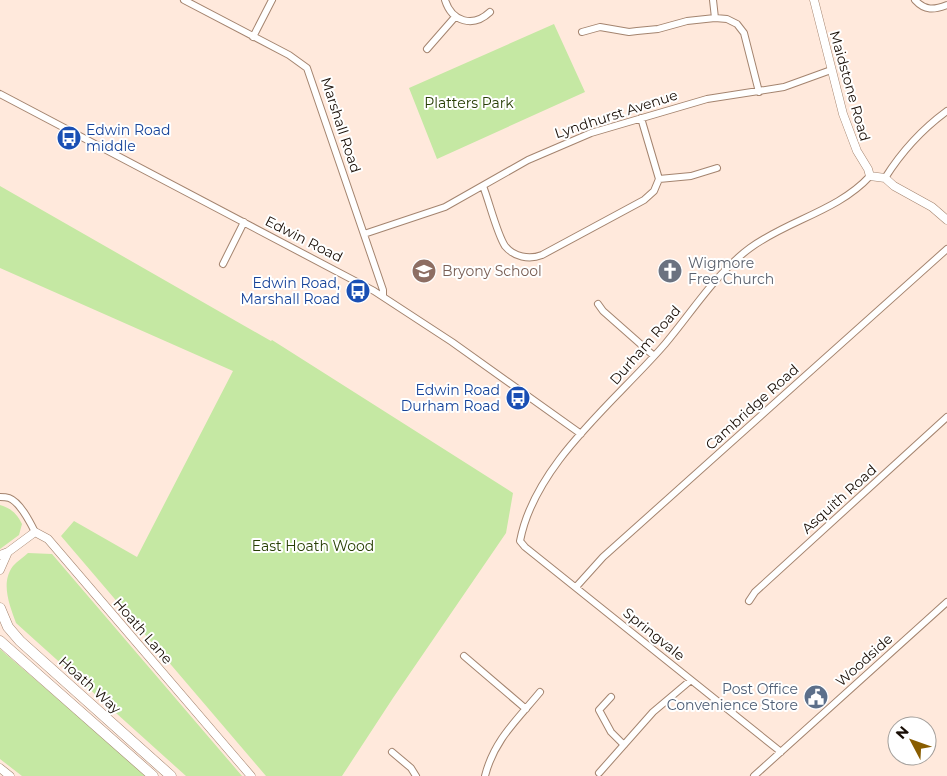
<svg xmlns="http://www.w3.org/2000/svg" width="947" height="776" font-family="Montserrat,sans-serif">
<rect width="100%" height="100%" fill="#ffe9dc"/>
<path fill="#c5e8a3" d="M554,24L585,92L437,159L409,88Z
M0,186L271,341L272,340L513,493L506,533L393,698L342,776H266L61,536L74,521L137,557L233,371L0,268Z
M0,505C11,508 17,514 22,524L19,535L0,549Z
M28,553L52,554L242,776H186L16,623C10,606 0,583 13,566C17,561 24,557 28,553Z
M0,649L147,776H22L0,759Z"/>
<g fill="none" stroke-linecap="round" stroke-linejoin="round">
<defs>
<path id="minor" d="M184,0L289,55L307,68L383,290V295
M445,0C452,22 473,28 490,12
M713,0L715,18
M915,0C925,11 934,10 947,5
M582,32L600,27L629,32L637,31L658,29L687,21L715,18L727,19L737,24L744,33L759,92
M253,37L272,0
M427,49L455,17
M0,94L374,291L452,342L581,434
M885,178C902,151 921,130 947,111
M659,179L691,176L717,168
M483,186C489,201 497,234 505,246C514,257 529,260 542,255L644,200L654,191L659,179L641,118
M364,234L445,207L528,160L591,133L707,99L784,87L831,70
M223,264L244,222
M598,304L603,311L654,356
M0,497C3,497 6,497 9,498C20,502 30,522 35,532
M576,587L603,557L947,249
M749,601L755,592L947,417
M464,656L526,709
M611,697L599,710L611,732L624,745
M392,752L411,768L416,776
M781,752L525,547L520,541C535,463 615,402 665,344C692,312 716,273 750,248C788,220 838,211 870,176
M599,773L653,712L691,680
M485,776C494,740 517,720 540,692
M754,776L947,602"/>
<path id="tertiary" d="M814,0L843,114L857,151L868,169L870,176L885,178L894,186L932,207L947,220
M0,555L8,552L35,532L48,539L251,776
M0,570L8,552
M0,768L10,776"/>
<path id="primary" d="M0,608L8,627L20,641L171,776
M0,641L153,776"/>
</defs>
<use href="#minor" stroke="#a4846f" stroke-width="8"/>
<use href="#tertiary" stroke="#a4846f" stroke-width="9"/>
<use href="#primary" stroke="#a4846f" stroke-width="11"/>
<use href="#minor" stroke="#fff" stroke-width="6"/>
<use href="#tertiary" stroke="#fff" stroke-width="8"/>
<use href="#primary" stroke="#fff" stroke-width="10"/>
</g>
<defs>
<symbol id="bus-disc" viewBox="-11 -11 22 22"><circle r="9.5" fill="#1a4fb4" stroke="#fff"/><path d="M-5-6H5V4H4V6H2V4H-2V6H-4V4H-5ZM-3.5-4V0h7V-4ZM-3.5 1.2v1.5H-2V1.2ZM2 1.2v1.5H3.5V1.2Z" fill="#fff"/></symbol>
<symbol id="school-disc" viewBox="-11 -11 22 22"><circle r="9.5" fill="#8d6e63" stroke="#fff"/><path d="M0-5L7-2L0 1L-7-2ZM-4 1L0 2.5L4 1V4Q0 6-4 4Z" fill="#fff"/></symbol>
<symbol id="church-disc" viewBox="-11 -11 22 22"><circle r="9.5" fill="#6b7280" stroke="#fff"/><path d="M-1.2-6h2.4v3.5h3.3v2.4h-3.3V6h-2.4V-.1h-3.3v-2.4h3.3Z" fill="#fff"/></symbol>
<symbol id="civic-disc" viewBox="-11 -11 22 22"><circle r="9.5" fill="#5c6f8a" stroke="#fff"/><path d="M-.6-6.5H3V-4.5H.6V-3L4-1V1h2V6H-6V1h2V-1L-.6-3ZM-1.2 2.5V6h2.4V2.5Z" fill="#fff"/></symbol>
</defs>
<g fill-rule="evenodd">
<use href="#bus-disc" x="55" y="124" width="28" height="28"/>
<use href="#school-disc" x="410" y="257" width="28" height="28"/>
<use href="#church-disc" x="656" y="257" width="28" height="28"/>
<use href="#bus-disc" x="344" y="277" width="28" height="28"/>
<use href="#bus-disc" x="504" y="384" width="28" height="28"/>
<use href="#civic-disc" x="802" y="683" width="28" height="28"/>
</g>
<g text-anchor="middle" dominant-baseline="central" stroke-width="4" stroke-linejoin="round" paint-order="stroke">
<g font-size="14" fill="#190e06" stroke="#fff">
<text transform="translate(850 86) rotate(74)">Maidstone Road</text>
<text transform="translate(616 114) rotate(-18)">Lyndhurst Avenue</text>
<text transform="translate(341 125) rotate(72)">Marshall Road</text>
<text transform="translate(304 239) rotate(27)">Edwin Road</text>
<text transform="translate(645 345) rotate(-49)">Durham Road</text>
<text transform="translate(752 407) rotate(-42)">Cambridge Road</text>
<text transform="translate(839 499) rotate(-42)">Asquith Road</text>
<text transform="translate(143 631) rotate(49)">Hoath Lane</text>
<text transform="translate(654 634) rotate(39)">Springvale</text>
<text transform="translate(864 660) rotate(-42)">Woodside</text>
<text transform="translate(90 685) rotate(42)">Hoath Way</text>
</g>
<g font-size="14" fill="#283f05" stroke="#fff">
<text x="469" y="103">Platters Park</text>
<text x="313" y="546">East Hoath Wood</text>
</g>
<g font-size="14" fill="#164399" stroke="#fff" text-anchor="end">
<text x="86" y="130" text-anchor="start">Edwin Road<tspan x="86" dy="16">middle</tspan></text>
<text x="340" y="283">Edwin Road,<tspan x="340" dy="16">Marshall Road</tspan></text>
<text x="500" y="390">Edwin Road<tspan x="500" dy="16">Durham Road</tspan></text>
</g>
<g font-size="14" fill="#5b616d" stroke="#fff" text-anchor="start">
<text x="688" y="263">Wigmore<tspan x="688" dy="16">Free Church</tspan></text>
</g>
<g font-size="14" fill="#785e54" stroke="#fff" text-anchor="start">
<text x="442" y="271">Bryony School</text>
</g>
<g font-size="14" fill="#4e5e75" stroke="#fff" text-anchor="end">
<text x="798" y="689">Post Office<tspan x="798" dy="16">Convenience Store</tspan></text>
</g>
</g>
<g transform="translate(912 741) rotate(311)"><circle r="24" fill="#ffffff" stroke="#a39f9b"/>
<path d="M0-4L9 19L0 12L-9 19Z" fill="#895d00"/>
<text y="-8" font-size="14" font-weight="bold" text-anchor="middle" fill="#190e06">N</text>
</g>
</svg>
